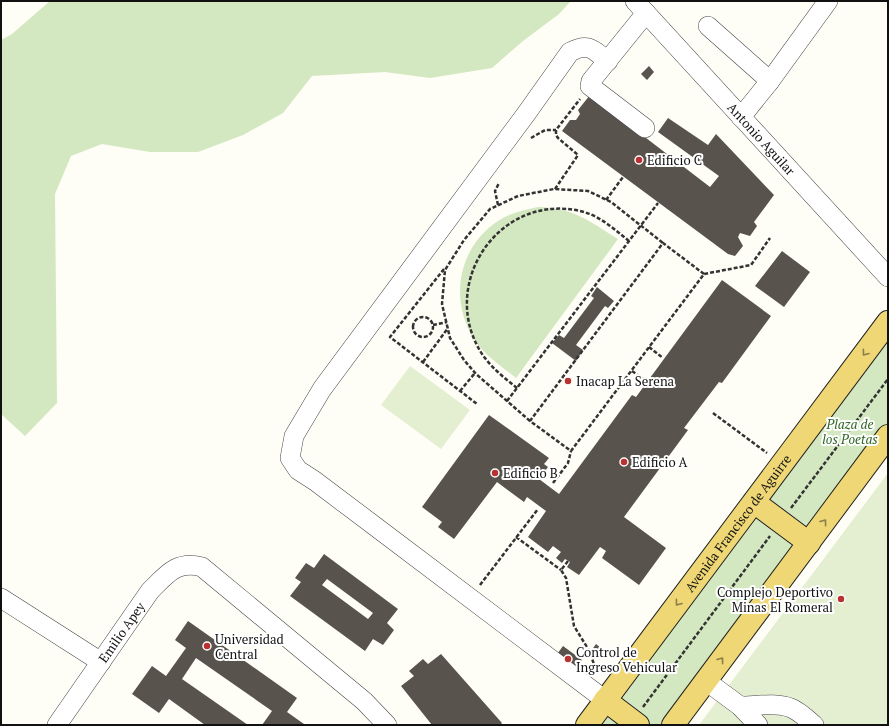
<svg xmlns="http://www.w3.org/2000/svg" width="889" height="726" font-family="'PT Serif',serif">
<rect width="100%" height="100%" fill="#fefdf6"/>
<path fill="#d3e8c0" d="M50,1H571L559,14L523,41L492,68L430,78L385,72L312,76L283,113L243,135L198,152H150L102,144L71,156L55,194L57,403L25,436L1,414V40L12,34Z
M538,207C574,208 589,221 618,239L516,378C501,366 484,355 474,339C449,300 458,247 498,221C510,213 524,210 538,207Z
M888,333V428L666,725H595Z"/>
<path fill="#e4efd1" d="M410,366L470,410L441,449L381,405Z
M888,473V725H699Z"/>
<path fill="#59534e" fill-rule="evenodd" d="M649,66L654,72L647,80L641,74Z
M590,95L710,187L719,176L658,132L668,118L708,145L716,134L774,195L754,222L757,226L750,236L740,233L738,237L743,246L735,256L728,254L562,131L570,120H576L580,114L578,110Z
M782,251L810,272L784,307L755,286Z
M722,280L771,316L722,383L719,382L684,428L688,430L624,517L666,548L639,585L602,558L606,551L600,547L579,575L567,567L570,562L565,559L562,563L556,558L561,552L553,546L548,552L528,537L546,511L527,497L524,502L497,482L454,539L438,527L442,522L422,507L489,415L549,458L544,464L548,467L539,479L559,494L632,395L636,397Z
M597,287L614,301L608,308L605,306L576,345L583,350L576,361L552,343L559,335L564,338L594,298L591,296Z
M324,554L398,609L387,623L394,630L383,645L373,639L365,651L290,596L301,582L295,578L306,563L314,568ZM327,579L373,613L368,619L322,585Z
M188,621L297,698L287,712L304,724L303,725H262L272,711L196,658L182,679L248,725H205L169,699L159,713L132,694L152,666L166,676L186,648L175,640Z
M596,644L602,649L597,655L591,651Z
M563,646L582,660L574,671L555,657Z
M441,654L502,723L500,725H432L401,686L414,676L409,671L423,659L428,664Z"/>
<g fill="none" stroke-linecap="round" stroke-linejoin="round">
<defs>
<g id="minor">
<path id="s1" d="M635,1L888,277"/>
<path d="M708,26L770,81"/>
<path d="M741,117L770,81L828,1"/>
<path d="M645,128L590,86L591,81L646,13"/>
<path d="M1,598L101,662"/>
<path d="M706,681L740,706L758,725"/>
<path d="M605,700L376,527L315,481L298,470L290,458L294,436L322,389L526,114L570,52C589,42 593,50 608,61"/>
<path d="M740,706C756,706 776,702 791,708C799,711 807,719 814,725"/>
<path id="s2" d="M57,725L150,591C167,574 177,560 202,567L364,701L387,725"/>
</g>
<g id="major">
<path d="M754,502L809,543"/>
<path d="M605,700L638,725"/>
<path id="s3" d="M587,725L888,322"/>
<path d="M673,725L888,436"/>
</g>
</defs>
<use href="#minor" stroke="#444" stroke-width="20"/>
<use href="#major" stroke="#222" stroke-width="24"/>
<path stroke="#333" stroke-width="2.5" stroke-dasharray="4 2" stroke-linecap="butt" d="M531,138L545,130H556
M555,189L578,155L558,138L556,135V130L580,99
M606,200L623,177
M498,205L495,191L499,183
M444,269L390,337L477,404
M704,274L663,243L530,421L571,451L704,274L751,265L770,238
M413 327a10 10 0 1 1 20 0a10 10 0 1 1-20 0Z
M433,325L447,322
M649,347L663,358
M423,362L448,328
M632,371L646,381
M517,388C503,377 488,365 479,349C440,280 501,193 580,211C599,215 614,229 629,241
M460,391L475,373
M507,401L658,203
M713,413L767,453
M530,421L476,374L464,360L450,338L442,304L445,270L464,240L490,209L518,196L554,189L588,191L611,202L663,243
M553,483L568,463L571,451
M791,508L888,379
M516,537L561,570
M568,561L561,570L566,578L574,626L590,652L596,671
M480,585L538,509
M643,707L770,536"/>
<use href="#minor" stroke="#fff" stroke-width="19"/>
<use href="#major" stroke="#efd775" stroke-width="22"/>
</g>
<defs><path id="oneway-chevron" d="M-2-3.5L2.5 0L-2 3.5" fill="none" stroke-width="1.6" stroke-linecap="round" stroke-linejoin="round"/></defs>
<g stroke="#8b7e48">
<use href="#oneway-chevron" transform="translate(865 353) rotate(127)"/>
<use href="#oneway-chevron" transform="translate(824 522) rotate(-53)"/>
<use href="#oneway-chevron" transform="translate(678 603) rotate(127)"/>
<use href="#oneway-chevron" transform="translate(721 660) rotate(-53)"/>
</g>
<g fill="#b93231" stroke="#fff" stroke-width="1.5">
<circle cx="639" cy="160" r="4"/>
<circle cx="568" cy="381" r="4"/>
<circle cx="624" cy="462" r="4"/>
<circle cx="495" cy="473" r="4"/>
<circle cx="841" cy="599" r="4"/>
<circle cx="207" cy="646" r="4"/>
<circle cx="568" cy="659" r="4"/>
</g>
<g text-anchor="middle" dominant-baseline="central" stroke-width="4" stroke-linejoin="round" paint-order="stroke">
<g font-size="13" fill="#111" stroke="#fff">
<text stroke="none"><textPath href="#s1" startOffset="187">Antonio Aguilar</textPath></text>
<text stroke="none"><textPath href="#s3" startOffset="252">Avenida Francisco de Aguirre</textPath></text>
<text stroke="none"><textPath href="#s2" startOffset="113">Emilio Apey</textPath></text>
</g>
<g font-size="13" fill="#111" stroke="#fff" text-anchor="start">
<text x="647" y="160">Edificio C</text>
<text x="576" y="381">Inacap La Serena</text>
<text x="632" y="462">Edificio A</text>
<text x="503" y="473">Edificio B</text>
<text x="833" y="592" text-anchor="end">Complejo Deportivo<tspan x="833" dy="15">Minas El Romeral</tspan></text>
<text x="215" y="639">Universidad<tspan x="215" dy="15">Central</tspan></text>
<text x="576" y="652">Control de<tspan x="576" dy="15">Ingreso Vehicular</tspan></text>
</g>
<g font-size="13" font-style="italic" fill="#2f6524" stroke="#fff">
<text x="850" y="424">Plaza de<tspan x="850" dy="15">los Poetas</tspan></text>
</g>
</g>
<rect width="889" height="726" fill="none" stroke="#111111" stroke-width="4"/>
</svg>
